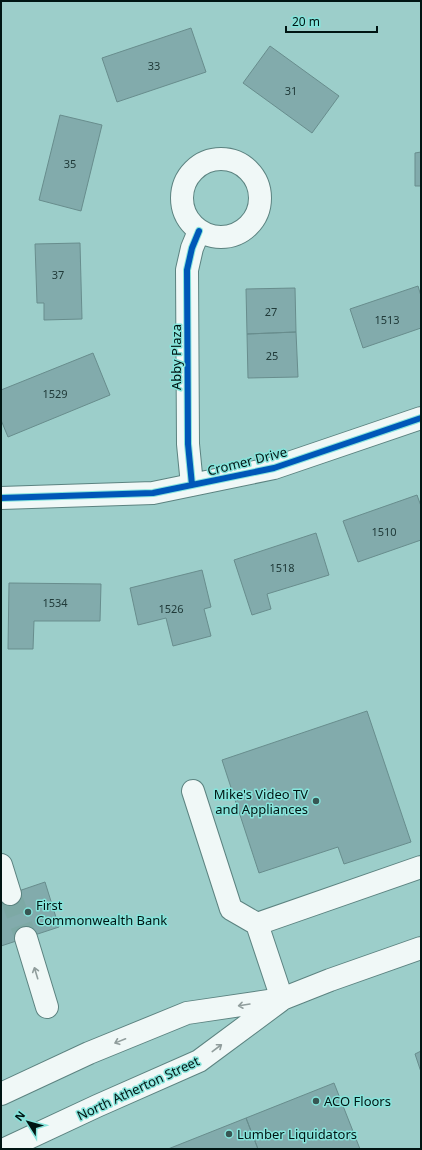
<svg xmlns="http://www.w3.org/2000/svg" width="422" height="1150" font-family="'Noto Sans',sans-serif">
<rect width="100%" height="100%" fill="#9cceca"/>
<path fill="#82abac" stroke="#688d8d" d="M191,28L206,72L117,102L102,58Z
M270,46L339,96L312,133L243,83Z
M60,115L102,125L81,211L39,200Z
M421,152V186H415V153Z
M80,243L82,319L44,320V303H37L35,244Z
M418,286L421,296V328L363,348L350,309Z
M295,288L296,332L247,334L246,289Z
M296,332L298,377L248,378L247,334Z
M93,353L110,395L8,437L1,420V390Z
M417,495L421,506V540L358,562L343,521Z
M316,533L329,575L267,594L271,609L252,615L234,560Z
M202,570L211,607L204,609L211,636L173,646L166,618L138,625L130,588Z
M9,583L101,584L100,621H34L33,649H8Z
M367,711L411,842L344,864L338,847L259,873L222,760Z
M45,882L59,927L1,946V897Z
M421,1051V1072L415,1054Z
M334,1083L360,1149H258L246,1118Z
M246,1118L258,1149H168Z"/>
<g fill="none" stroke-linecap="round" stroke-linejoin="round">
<path stroke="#7da9a5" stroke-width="22" stroke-dasharray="22 11" stroke-linecap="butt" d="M10,894L26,938"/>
<defs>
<path id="minor" d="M182 198a39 39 0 1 1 78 0a39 39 0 1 1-78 0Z
M192,485L188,444L187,270L192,248L199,231
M1,498L153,493L274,468L421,418
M193,791L231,909L257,924L421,867
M1,865L10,894
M257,924L282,999
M26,938L47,1007"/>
<path id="major" d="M1,1094L89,1053L187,1013L282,999L330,980L421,948
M5,1149L97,1106L199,1061L280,1001"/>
</defs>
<use href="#minor" stroke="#5c8380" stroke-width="24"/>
<use href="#major" stroke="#5c8380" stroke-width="24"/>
<use href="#minor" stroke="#f0f8f7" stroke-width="22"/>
<use href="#major" stroke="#f0f8f7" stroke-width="22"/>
<defs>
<path id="cycleway" d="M192,485L188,444L187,270L192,248L199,231
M1,498L153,493L274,468L421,418"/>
</defs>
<use href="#cycleway" stroke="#86e4db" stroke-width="8"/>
<use href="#cycleway" stroke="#0057b8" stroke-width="6"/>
</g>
<defs><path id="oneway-shaft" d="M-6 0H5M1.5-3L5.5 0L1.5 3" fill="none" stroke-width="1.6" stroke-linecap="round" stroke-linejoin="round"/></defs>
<g stroke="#909d9c">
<use href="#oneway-shaft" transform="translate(36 973) rotate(-107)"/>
<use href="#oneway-shaft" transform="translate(244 1005) rotate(171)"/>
<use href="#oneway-shaft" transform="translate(120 1041) rotate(158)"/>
<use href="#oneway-shaft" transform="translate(217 1048) rotate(-37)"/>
</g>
<g fill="#375653" stroke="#86e4db" stroke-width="1.5">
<circle cx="316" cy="801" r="4"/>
<circle cx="28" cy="912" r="4"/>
<circle cx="316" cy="1101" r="4"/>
<circle cx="229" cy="1134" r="4"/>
</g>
<g text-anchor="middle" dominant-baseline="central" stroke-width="3" stroke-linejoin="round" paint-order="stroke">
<g font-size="11" fill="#203a39">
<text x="154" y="65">33</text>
<text x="291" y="90">31</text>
<text x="70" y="163">35</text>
<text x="58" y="274">37</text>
<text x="271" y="311">27</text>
<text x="387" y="319">1513</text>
<text x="272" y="355">25</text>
<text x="55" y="393">1529</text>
<text x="384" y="531">1510</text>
<text x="282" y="567">1518</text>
<text x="55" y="602">1534</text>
<text x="171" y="608">1526</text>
</g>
<g font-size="13" fill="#001513" stroke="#86e4db">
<text transform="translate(176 357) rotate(-90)">Abby Plaza</text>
<text transform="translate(247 461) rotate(-14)">Cromer Drive</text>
<text transform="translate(138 1088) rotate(-25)">North Atherton Street</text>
</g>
<g font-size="13" fill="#001513" stroke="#86e4db" text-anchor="start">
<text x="308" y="794" text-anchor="end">Mike's Video TV<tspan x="308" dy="15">and Appliances</tspan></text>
<text x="36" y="905">First<tspan x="36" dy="15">Commonwealth Bank</tspan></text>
<text x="324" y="1101">ACO Floors</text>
<text x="237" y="1134">Lumber Liquidators</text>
</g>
</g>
<rect width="422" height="1150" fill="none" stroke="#001513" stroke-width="4"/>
<g transform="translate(28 1122) rotate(307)" stroke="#86e4db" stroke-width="3" paint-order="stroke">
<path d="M0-3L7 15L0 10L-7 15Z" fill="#001513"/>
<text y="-6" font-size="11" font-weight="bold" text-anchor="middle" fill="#001513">N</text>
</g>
<path d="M286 26v6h91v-6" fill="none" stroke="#001513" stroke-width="2"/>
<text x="292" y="26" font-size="12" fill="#001513" stroke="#86e4db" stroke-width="3" paint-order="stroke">20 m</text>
</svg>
